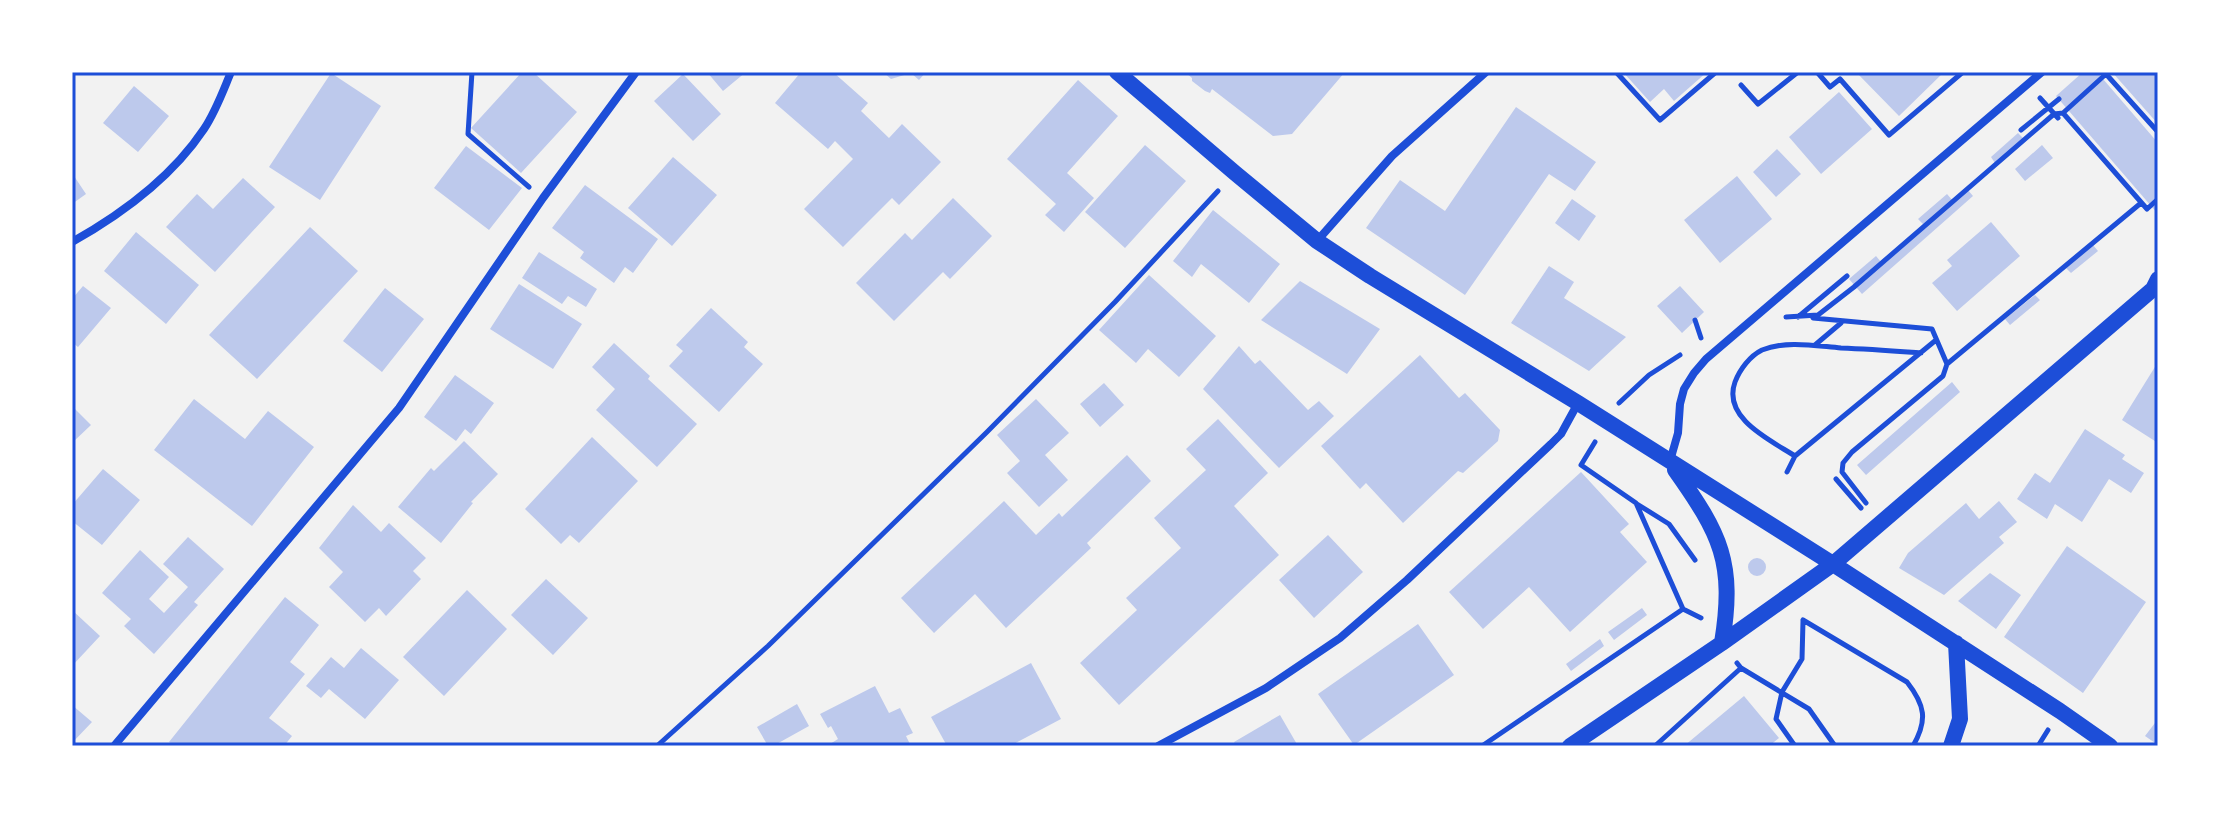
<svg xmlns="http://www.w3.org/2000/svg" width="2230" height="818" font-family="'Varela Round',sans-serif">
<rect width="100%" height="100%" fill="#f2f2f2"/>
<path fill="#bdc9ec" d="M522,72H533L577,112L521,173L471,128Z
M707,72H746L723,91Z
M801,72H833L868,103L861,111L889,138L902,124L941,162L899,205L892,198L843,247L804,209L853,159L835,141L828,149L775,103Z
M883,72H926L919,80L911,73L891,79Z
M1185,72H1345L1292,134L1273,136L1212,89L1210,93L1205,91L1192,81V78Z
M1623,72H1707L1674,101L1664,89L1650,102Z
M1856,72H1944L1899,116Z
M2083,72H2097L2158,143V214L2056,96Z
M2112,72H2158V124Z
M331,73L381,106L320,200L269,167Z
M683,74L721,114L693,141L654,101Z
M1078,80L1118,116L1067,173L1094,198L1064,232L1045,215L1056,204L1007,159Z
M134,86L169,116L138,152L103,123Z
M1839,92L1872,129L1821,174L1789,137Z
M1516,107L1596,162L1575,191L1549,174L1465,295L1366,228L1400,180L1445,211Z
M2018,133L2024,139L1995,163L1991,157Z
M1145,145L1186,181L1125,248L1085,212Z
M2042,145L2053,158L2025,181L2015,169Z
M466,146L522,188L489,230L434,188Z
M1777,149L1801,174L1776,197L1753,172Z
M673,157L717,195L672,246L628,208Z
M72,173L86,194L72,204Z
M1737,176L1772,219L1720,263L1684,220Z
M243,178L275,207L215,272L166,227L197,194L213,209Z
M585,185L658,239L633,273L625,267L614,283L580,258L584,252L552,228Z
M1967,189L1973,196L1862,294L1849,279L1876,256L1881,262L1924,225L1918,219L1947,194L1953,201Z
M953,198L992,236L950,279L943,272L894,321L856,283L905,233L912,240Z
M1572,199L1596,216L1579,241L1555,223Z
M1213,210L1280,264L1249,303L1201,264L1192,277L1173,261Z
M1991,222L2020,256L1957,311L1932,283L1952,266L1947,260Z
M310,227L358,271L257,379L209,335Z
M136,232L199,285L166,324L104,271Z
M2093,245L2098,251L2071,273L2066,268Z
M539,252L597,289L586,307L568,296L562,304L522,278Z
M1549,266L1574,282L1564,298L1626,337L1589,371L1511,323Z
M1149,275L1216,336L1179,377L1148,349L1136,363L1099,330Z
M1300,281L1380,329L1347,374L1261,320Z
M519,284L582,324L553,369L490,329Z
M83,286L111,308L78,347L72,342V299Z
M1680,286L1704,312L1682,333L1657,306Z
M385,288L424,319L382,372L343,341Z
M2035,295L2040,300L2010,325L2005,319Z
M711,308L748,342L744,347L763,364L719,412L669,366L683,351L676,345Z
M614,343L650,376L648,379L697,424L657,467L596,410L615,389L592,367Z
M1239,346L1255,364L1260,360L1308,410L1319,401L1334,416L1279,468L1203,389Z
M1420,355L1459,398L1465,393L1500,430L1498,441L1463,473L1458,471L1403,523L1366,483L1360,489L1321,446Z
M2158,362V443L2122,420Z
M455,375L494,403L471,434L465,429L456,441L424,417Z
M1952,382L1960,392L1866,475L1857,465Z
M1104,383L1124,405L1100,427L1080,404Z
M194,399L245,439L268,411L314,447L252,526L154,450Z
M1036,399L1069,433L1045,455L1068,480L1039,507L1007,473L1020,461L997,435Z
M72,406L91,425L72,443Z
M1218,419L1268,473L1234,506L1279,555L1119,705L1080,663L1137,610L1126,598L1181,548L1154,518L1206,470L1186,449Z
M2085,429L2125,455L2122,459L2144,473L2131,493L2109,479L2082,522L2055,504L2047,519L2017,499L2035,473L2050,483Z
M592,437L638,481L579,543L570,535L561,544L525,509Z
M464,441L498,474L471,502L473,503L441,543L398,507L431,468L434,471Z
M1127,455L1151,481L1087,543L1091,548L1006,628L975,594L934,633L901,598L1004,501L1036,535L1059,513L1062,517Z
M103,469L140,500L102,545L72,521V505Z
M1581,472L1629,524L1620,532L1647,562L1570,632L1529,587L1483,629L1449,592Z
M1999,501L2017,522L1999,537L2004,543L1944,595L1899,568L1908,553L1966,503L1979,519Z
M353,505L381,532L389,523L426,558L413,571L421,579L386,616L379,608L365,622L329,587L343,572L319,548Z
M1328,535L1363,572L1314,618L1279,580Z
M188,537L224,569L194,602L198,605L154,654L124,626L131,619L102,593L140,550L169,577L149,599L164,613L188,587L163,564Z
M2067,546L2146,602L2083,693L2004,637Z
M1748 567a9 9 0 1 1 18 0a9 9 0 1 1-18 0Z
M1990,573L2021,595L1996,629L1958,601Z
M546,579L588,618L553,655L511,615Z
M467,590L507,629L444,696L403,657Z
M285,597L319,625L290,662L305,674L269,718L292,736L284,746H175L169,742Z
M1642,608L1647,615L1614,640L1608,632Z
M72,610L100,636L72,666Z
M1418,624L1454,675L1354,745L1318,694Z
M1600,639L1604,646L1571,671L1566,664Z
M361,648L399,680L365,719L329,689L321,698L306,686L331,657L344,668Z
M1031,663L1061,719L1010,746H947L931,717Z
M875,686L889,713L900,708L913,733L906,736L911,746H831L830,744L838,739L831,726L828,728L820,714Z
M1744,696L1779,738L1769,746H1684Z
M797,704L809,726L773,746H768L757,727Z
M72,705L92,722L72,743Z
M1280,715L1298,746H1236L1234,742Z
M2158,719V745L2145,736Z"/>
<g fill="none" stroke-linecap="round" stroke-linejoin="round">
<path stroke="#1d4ed8" stroke-width="5" d="M472,72L468,134L529,187
M1616,72L1660,120L1716,72
M1817,72L1830,87L1840,79L1889,135L1963,72
M1741,85L1758,104L1798,72
M2040,98L2058,118
M2063,113L2147,209L2158,199
M2021,130L2059,99
M1786,317L1818,315L1854,287L2054,114L2063,113L2106,74L2158,132
M1798,317L1847,276
M1815,317L1813,318L1932,329L1947,364
M1695,320L1701,338
M1815,345L1841,323
M1947,364L2141,203
M1619,403L1649,375L1680,355
M1595,442L1581,465L1636,503L1683,609L1701,618
M1795,456C1770,440 1722,418 1735,382C1740,369 1750,356 1762,350C1787,340 1816,346 1841,348C1868,349 1894,351 1921,353
M1787,472L1795,456L1936,340
M1836,479L1861,508
M1866,503L1842,472L1843,463L1852,452L1943,376L1947,364
M1637,504L1669,524L1695,560
M1803,620L1907,682C1925,705 1928,720 1913,746
M1737,663L1741,668L1809,709L1835,746
M657,746L768,646L987,432L1115,302L1218,191
M1482,746L1683,609
M1655,746L1741,668
M1795,746L1776,719L1782,692L1802,659L1803,621
M2038,746L2048,730"/>
<path stroke="#1d4ed8" stroke-width="8" d="M1317,241L1392,156L1486,72
M72,242C122,214 172,177 204,129C216,111 223,91 231,72
M1670,461L1678,433L1680,404L1684,389L1694,373L1706,359L2042,72
M114,746L399,408L543,198L636,72
M1158,746L1266,688L1340,638L1407,580L1551,444L1561,434L1578,403"/>
<path stroke="#1d4ed8" stroke-width="16" d="M1117,72L1235,173L1317,241L1370,276L1578,403L1833,564L2060,711L2110,746
M1675,470C1721,535 1735,562 1722,643
M1570,746L1722,643L1833,564L2153,289L2158,279
M1951,746L1960,719L1956,643"/>
</g>
<rect width="2230" height="818" fill="none" stroke="#ffffff" stroke-width="148"/>
<rect x="74" y="74" width="2082" height="670" fill="none" stroke="#1d4ed8" stroke-width="3"/>
</svg>
